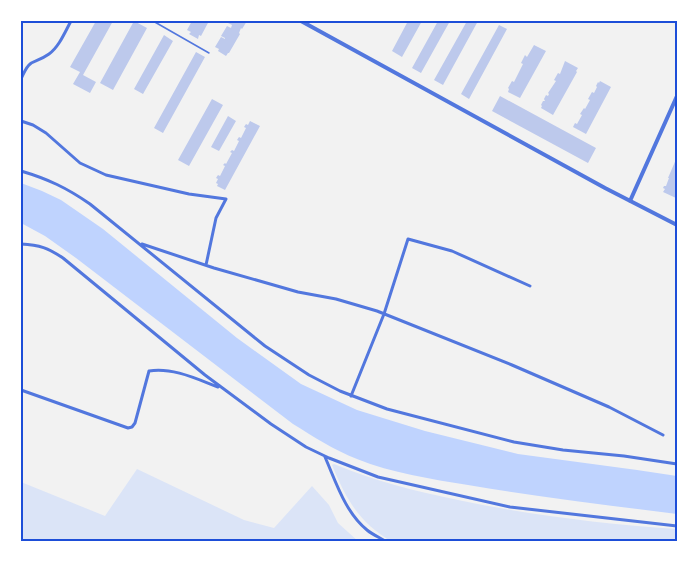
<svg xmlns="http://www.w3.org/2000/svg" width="698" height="563" font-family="Merriweather,serif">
<rect width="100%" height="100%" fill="#f2f2f2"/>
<path fill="#dbe4f7" d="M334,464C374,481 415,491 458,500C530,515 603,524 677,529V542H392C359,522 347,501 332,465Z
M137,469L244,520L274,528L312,486L329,505L338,523L359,542H21V482L105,516Z"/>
<path fill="#bfd3fe" d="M21,183L42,191L61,200L103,229L237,338L301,384L357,410L425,431L518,454L637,470L677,476V514C607,505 538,497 468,485C431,479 392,473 357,459C334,450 314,437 293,424L76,258L45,236L21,223Z"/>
<path fill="#bdc9ec" d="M96,21H113L83,75L96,82L90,93L73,84L80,72L70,67Z
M134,21L147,28L113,90L100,83Z
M192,21L196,22L209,21L201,36L199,35L198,39L189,34L191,32L187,30Z
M229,21H247L242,29L241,28L239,33L240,34L229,53H228L226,56L218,51L219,49L215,47L221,37L225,39V38L221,36L227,26L231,28L232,25L228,23Z
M408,21H422L402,57L392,51Z
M438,21H450L421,73L412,68Z
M467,21H478L443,85L434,80Z
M499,25L507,29L469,99L461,94Z
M164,35L173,41L143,94L134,89Z
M534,45L546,51L520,98L508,92L509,89L508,88L512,81L514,82L523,64L521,63L525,55L527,57Z
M196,52L205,57L163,133L154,128Z
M565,61L578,68L576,71L577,72L553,115L541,108L542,106L541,105L543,101H545L544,99L546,95L548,96L549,94L548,93L556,81L554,80L558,73L560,74Z
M600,81L611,87L586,134L573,127L575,123L577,124L582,115L580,114L584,108L585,109L590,100L588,99L592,92L594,93L597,87L596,86L598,82L599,83Z
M500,96L596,148L588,163L492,111Z
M212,99L223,105L189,166L178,160Z
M228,116L236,121L219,151L211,147Z
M250,121L260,126L225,190L217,186L218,184L216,183L218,179L216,178L218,175L220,176L225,166L223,165L225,163L226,164L232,153L230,152L232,150L234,151L239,141L237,140L239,137L241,138L246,128L244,127L246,124L248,125Z
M677,157V195L676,198L663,192L665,189L663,188L664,186H666L669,178H668Z"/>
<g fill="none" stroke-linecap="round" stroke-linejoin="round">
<path stroke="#5277de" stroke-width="1.5" d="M153,21L209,53"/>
<path stroke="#5277de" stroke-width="3" d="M21,79C31,56 32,66 49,54C59,47 65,32 71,21
M21,121L33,125L46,133L80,163L106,175L189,194L226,199L216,218L206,265
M21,171C48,179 67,188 90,204L265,346L309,375L340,391L387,409L514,442L563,450L624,456L677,464
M21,244C40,245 48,248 63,258L205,375L271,424L306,447L329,458L378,477L510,507L677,526
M142,244L214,268L298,292L336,299L377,311L512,365L609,407L663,435
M21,390L128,428L132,427L135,423L149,371C172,367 197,379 218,387
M351,396L384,314L408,239L452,251L530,286
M325,457C336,482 345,512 367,530C373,535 381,538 387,542"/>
<path stroke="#5277de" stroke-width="4" d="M301,21L605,188L677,225
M630,201L677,96"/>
</g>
<rect width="698" height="563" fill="none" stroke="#ffffff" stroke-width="45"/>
<rect x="22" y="22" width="654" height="518" fill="none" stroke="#1d4ed8" stroke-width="2"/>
</svg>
